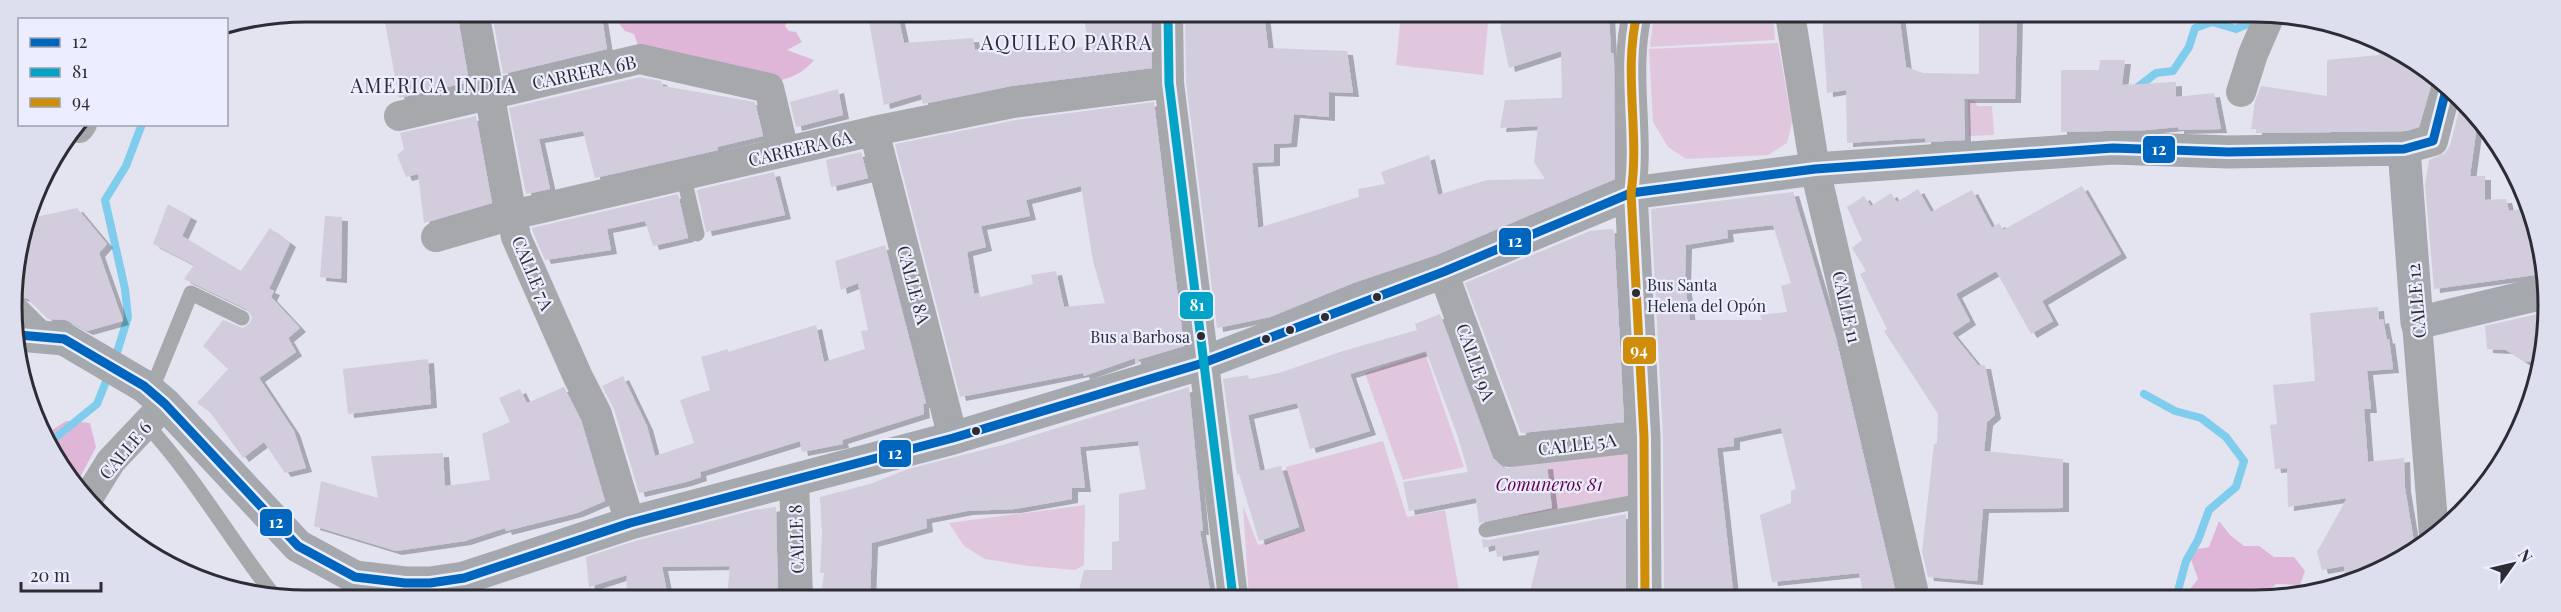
<svg xmlns="http://www.w3.org/2000/svg" width="2561" height="612" font-family="'Playfair Display',serif">
<defs>
<filter id="shadow"><feDropShadow dx="6" dy="4" stdDeviation="0" flood-color="#0004"/></filter>
</defs>
<rect width="100%" height="100%" fill="#e3e4f0"/>
<path fill="#e1c7de" d="M1401,13L1489,14L1483,75L1396,65Z
M1654,14H1773L1775,40L1650,47Z
M1778,43L1792,122L1787,143L1768,155L1686,159L1668,147L1653,122L1649,49Z
M1968,100L1975,101L1977,106H1992L1994,135L1969,136Z
M1425,353L1464,467L1403,480L1365,373Z
M1383,441L1407,517L1445,510L1460,597H1249L1243,506L1258,545L1304,531L1286,467Z
M1633,442L1635,500L1520,521L1511,458Z
M1085,505L1084,565L1075,570L1028,566L985,559L964,546L949,523Z"/>
<path fill="#e0b6d8" d="M626,12L790,13L785,26L789,31L796,32L802,42L787,50L814,60C801,75 789,79 770,82L639,48L634,34L625,31L617,21Z
M66,421L90,423L96,447L75,487L46,434Z
M2219,521L2230,535L2244,546H2259L2274,557H2294L2305,571L2300,585L2276,584L2260,598H2183L2198,579L2188,551L2209,547Z"/>
<g fill="none" stroke-linecap="round" stroke-linejoin="round">
<path stroke="#80ccec" stroke-width="8" d="M2134,90L2156,73L2173,71L2189,47L2195,28L2212,22L2236,29L2252,22V15
M114,362L128,317L125,289L105,200L126,166L142,124
M2144,394L2175,411L2201,418L2226,437L2244,461L2236,487L2209,510L2198,540L2186,561L2176,598
M50,442L97,404L109,374"/>
</g>
<path fill="#d2ccdc" fill-rule="evenodd" filter="url(#shadow)" d="M383,12H457L469,82L399,98Z
M545,12H601L607,49L503,74L493,20Z
M1083,13H1151L1152,68L1011,86L923,104L921,94L884,105L869,21L898,15L904,43L973,38L975,50L988,47L989,50L1000,47L1039,49L1089,47Z
M1185,13H1264L1268,48L1347,51L1353,93L1329,92V117L1294,114L1291,143L1274,144V162L1252,163L1258,228L1359,197L1358,189L1385,184L1381,172L1429,155L1438,195L1487,180L1545,179L1534,162L1538,126L1500,128L1505,100L1562,98L1561,51L1509,68L1500,26L1510,14H1609L1611,53H1613L1614,60L1615,179L1436,255L1353,283L1270,317L1217,328L1186,82Z
M1822,14H1899L1906,67L1923,73L1979,74V14H2017L2015,99H1964L1965,140L1925,142V138L1847,143L1846,90L1827,93Z
M2381,44L2402,52L2433,79L2419,127L2406,131L2256,133V129H2251L2255,101L2261,86L2327,96V60L2379,55Z
M2100,60H2125L2122,85L2176,82V97L2214,93L2221,129L2178,130V127L2147,130L2061,132V70H2099Z
M640,77L661,81L663,86L755,102L763,136L717,147L718,150L595,178L583,131L539,139L550,189L526,194L509,108Z
M838,89L843,115L796,127L790,102Z
M1154,102L1184,346L1137,360L1141,362L1135,364V358L1084,376L1083,373L960,397L895,144L1016,120ZM1081,186L1093,261L1105,303L1064,307L1056,271L1031,275L1033,284L980,297L979,293L974,294L967,252L986,247L981,226L1030,216L1026,200Z
M2461,103L2478,118L2470,176H2485V200L2506,199L2509,211L2528,208L2539,230L2542,274L2434,289L2425,185L2429,160L2445,153L2450,146Z
M476,116L492,203L424,223L418,174L406,177L397,155L404,149L400,133Z
M861,152L868,178L831,187L826,160Z
M774,172L785,215L706,232L697,190Z
M2082,186L2121,254L2042,301L2053,321L2031,334L1996,271L1956,294L1970,321L1952,333L1978,365H1985L1995,415L1987,422L1984,451L2063,459V508L1983,509L1977,581L1928,577L1922,552L1934,444L1937,443L1938,414L1884,331L1887,329L1860,274L1866,271L1852,248L1862,240L1847,207L1864,196L1871,206L1891,193L1897,202L1918,189L1931,212L1972,190L1992,228L1999,223L2003,230Z
M1793,192L1836,338L1897,598H1864L1859,573L1772,582L1760,515L1791,503V491L1796,489L1781,428L1734,438V446L1717,448L1733,590L1699,597H1664L1663,437L1651,209ZM1773,225L1791,283L1781,286L1787,312L1760,315L1762,320H1690L1685,284L1686,245L1728,238L1727,230Z
M678,194L688,238L653,246L645,221L607,229L611,250L545,260L533,232L532,228Z
M168,204L191,217L182,236L241,271L270,228L290,243L269,289L274,291L271,297L300,328L288,338L296,352L259,378L294,431L306,468L285,473L264,442L243,458L210,412L197,403L228,369L203,346L223,320L243,328L250,323L252,317L246,309L184,279L194,265L153,244Z
M77,208L107,244L99,253L123,321L87,331L66,320L48,319L28,299L15,295L13,286L31,218Z
M325,216L342,217L341,279L320,277Z
M1611,229L1614,230L1624,422L1521,433L1465,283L1590,231Z
M885,245L926,403L923,404L924,414L842,440L843,444L802,452L800,441L700,472L701,477L686,482L639,493L614,409L602,386L623,376L647,426L655,456L694,443L680,400L710,390L701,357L728,349V352L816,325L824,362L865,349L861,331L868,330L858,283L841,290L835,261Z
M2378,307L2379,320L2383,319L2387,340L2389,339L2393,369L2367,371L2371,409H2364L2368,462L2404,458L2405,488L2415,548L2385,570L2345,582L2344,566L2322,570L2317,552L2347,498L2288,507L2287,468L2275,469L2270,425L2277,424L2273,385L2315,381L2310,313Z
M1440,314L1493,458L1504,468L1547,465L1552,508L1479,523L1476,498L1409,511L1403,482L1468,472L1458,437L1426,351L1350,374L1370,431L1310,449L1297,403L1248,415L1260,471L1281,466L1299,527L1259,541L1239,474H1237L1223,379L1248,375L1249,379L1279,373L1343,351L1417,330L1415,324Z
M2538,314H2544L2546,345L2542,360L2525,362L2506,350L2487,349L2485,326Z
M428,359L431,404L348,414L343,369Z
M564,387L581,420L605,501L577,513L506,531L505,528L465,541L396,551L314,526L321,481L378,498L371,456L443,453L445,486L490,480L482,434L510,422L499,398L520,389L527,403Z
M1189,387L1203,531H1200L1211,597L1078,594L1084,570H1112V542L1119,541V494L1146,489L1138,441L1080,447L1085,488H1072V499L1015,509L967,511L926,519L927,528L872,543L870,597H821L824,573H820L822,535L820,497L870,484L908,469L1006,444Z
M776,507L778,597H729L728,586L730,566L662,567L667,592L626,597L627,575L589,587L586,557L635,541L754,510Z
M1626,514V597L1529,596L1540,550L1497,557L1495,545L1483,548L1482,539L1488,540Z"/>
<g fill="none" stroke-linecap="round" stroke-linejoin="round">
<path stroke="#a6a8ab" stroke-width="15" d="M683,174L697,234
M151,391L191,293L242,318
M146,424C195,477 231,541 275,597
M1486,530L1646,500"/>
<path stroke="#a6a8ab" stroke-width="30" d="M474,12L516,237L578,377L597,414L630,523
M1168,13L1169,83L1233,597
M1790,14L1815,169L1915,598
M2241,92L2253,54L2270,15
M399,116L640,59L769,88L784,151
M79,128L82,124
M874,131L953,438
M2404,149L2433,141L2446,90
M1631,193C1640,134 1623,73 1637,14
M436,237L512,215L874,131L1013,103L1169,83
M1443,272L1509,452L1644,437
M16,312L40,336
M2417,323L2434,535
M794,481L798,597
M88,498L111,461L165,404"/>
<path stroke="#a5a8ad" stroke-width="33" d="M1631,193L1644,437L1645,597
M19,335L64,339L144,386L165,404L298,546L355,577L405,583H430L464,578L630,523L953,438L1203,363L1443,272L1631,193L1815,169L2113,148L2228,152L2404,149L2417,323L2543,293"/>
<defs>
<path id="bus-1" d="M19,335L64,339L144,386L165,404L298,546L355,577L405,583H430L464,578L630,523L953,438L1203,363L1443,272L1631,193L1815,169L2113,148L2228,152L2404,149L2433,141L2446,90"/>
<path id="bus-2" d="M1168,13L1169,83L1233,597"/>
<path id="bus-3" d="M1637,14C1623,73 1640,134 1631,193L1644,437L1645,597"/>
</defs>
<use href="#bus-1" stroke="#ecedfe" stroke-width="14"/>
<use href="#bus-2" stroke="#ecedfe" stroke-width="14"/>
<use href="#bus-3" stroke="#ecedfe" stroke-width="14"/>
<use href="#bus-1" stroke="#0065bd" stroke-width="9"/>
<use href="#bus-2" stroke="#02a3c6" stroke-width="9"/>
<use href="#bus-3" stroke="#ce8e0a" stroke-width="9"/>
</g>
<g fill="#2c2c34" stroke="#ecedfe" stroke-width="2">
<circle cx="1636" cy="293" r="5"/>
<circle cx="1377" cy="297" r="5"/>
<circle cx="1325" cy="317" r="5"/>
<circle cx="1290" cy="330" r="5"/>
<circle cx="1201" cy="336" r="5"/>
<circle cx="1266" cy="339" r="5"/>
<circle cx="976" cy="431" r="5"/>
</g>
<g text-anchor="middle" dominant-baseline="central" stroke-width="4.5" stroke-linejoin="round" paint-order="stroke">
<g font-size="16" fill="#2c2c34" stroke="#ecedfe" text-anchor="start">
<text x="1647" y="284">Bus Santa<tspan x="1647" dy="21">Helena del Opón</tspan></text>
<text x="1190" y="336" text-anchor="end">Bus a Barbosa</text>
</g>
<g font-size="18" fill="#2c2c34" stroke="#ecedfe">
<text transform="translate(584 72) rotate(-12)">CARRERA 6B</text>
<text transform="translate(800 148) rotate(-13)">CARRERA 6A</text>
<text transform="translate(533 273) rotate(67)">CALLE 7A</text>
<text transform="translate(914 285) rotate(75)">CALLE 8A</text>
<text transform="translate(2416 301) rotate(-95)">CALLE 12</text>
<text transform="translate(1847 307) rotate(77)">CALLE 11</text>
<text transform="translate(1476 362) rotate(70)">CALLE 9A</text>
<text transform="translate(1577 444) rotate(-7)">CALLE 5A</text>
<text transform="translate(125 450) rotate(-50)">CALLE 6</text>
<text transform="translate(796 539) rotate(-92)">CALLE 8</text>
</g>
<g font-size="18" font-style="italic" fill="#62014e" stroke="#ecedfe">
<text x="1549" y="484">Comuneros 81</text>
</g>
<g font-size="20" letter-spacing="1.5" fill="#2c2c34" stroke="#ecedfe">
<text x="1067" y="41">AQUILEO PARRA</text>
<text x="434" y="84">AMERICA INDIA</text>
</g>
</g>
<path d="M0 0H2561V612H0ZM306 22H2254A284 284 0 0 1 2538 306V306A284 284 0 0 1 2254 590H306A284 284 0 0 1 22 306V306A284 284 0 0 1 306 22Z" fill="#dddeee" fill-rule="evenodd"/>
<path fill="none" stroke="#2c2c34" stroke-width="3" d="M306 22H2254A284 284 0 0 1 2538 306V306A284 284 0 0 1 2254 590H306A284 284 0 0 1 22 306V306A284 284 0 0 1 306 22Z"/>
<g stroke="#ecedfe" stroke-width="2">
<rect x="2142" y="135" width="34" height="29" rx="6" fill="#0065bd"/>
<rect x="1498" y="227" width="34" height="29" rx="6" fill="#0065bd"/>
<rect x="1179" y="291" width="35" height="29" rx="6" fill="#02a3c6"/>
<rect x="1622" y="336" width="35" height="29" rx="6" fill="#ce8e0a"/>
<rect x="878" y="439" width="34" height="29" rx="6" fill="#0065bd"/>
<rect x="259" y="508" width="34" height="29" rx="6" fill="#0065bd"/>
</g>
<g font-size="16" text-anchor="middle" font-weight="bold" fill="#fff">
<text x="2159" y="155">12</text>
<text x="1515" y="247">12</text>
<text x="1197" y="311">81</text>
<text x="1639" y="356">94</text>
<text x="895" y="459">12</text>
<text x="276" y="528">12</text>
</g>
<rect x="18" y="18" width="210" height="108" fill="#ecedfe" stroke="#9fa0ad" stroke-width="1.5"/>
<rect x="30" y="38" width="30" height="9" fill="#0065bd" stroke="#9fa0ad" stroke-width="1.5"/>
<text x="72" y="48" font-size="18" fill="#2c2c34">12</text>
<rect x="30" y="68" width="30" height="9" fill="#02a3c6" stroke="#9fa0ad" stroke-width="1.5"/>
<text x="72" y="78" font-size="18" fill="#2c2c34">81</text>
<rect x="30" y="98" width="30" height="9" fill="#ce8e0a" stroke="#9fa0ad" stroke-width="1.5"/>
<text x="72" y="108" font-size="18" fill="#2c2c34">94</text>
<g transform="translate(2513 564) rotate(56)" stroke="#ecedfe" stroke-width="4.5" paint-order="stroke">
<path d="M0-4.5L10 22L0 15L-10 22Z" fill="#2c2c34"/>
<text y="-9" font-size="16" font-weight="bold" text-anchor="middle" fill="#2c2c34">N</text>
</g>
<path d="M21 582v9h80v-9" fill="none" stroke="#2c2c34" stroke-width="3"/>
<text x="30" y="582" font-size="18" fill="#2c2c34" stroke="#ecedfe" stroke-width="4.5" paint-order="stroke">20 m</text>
</svg>
